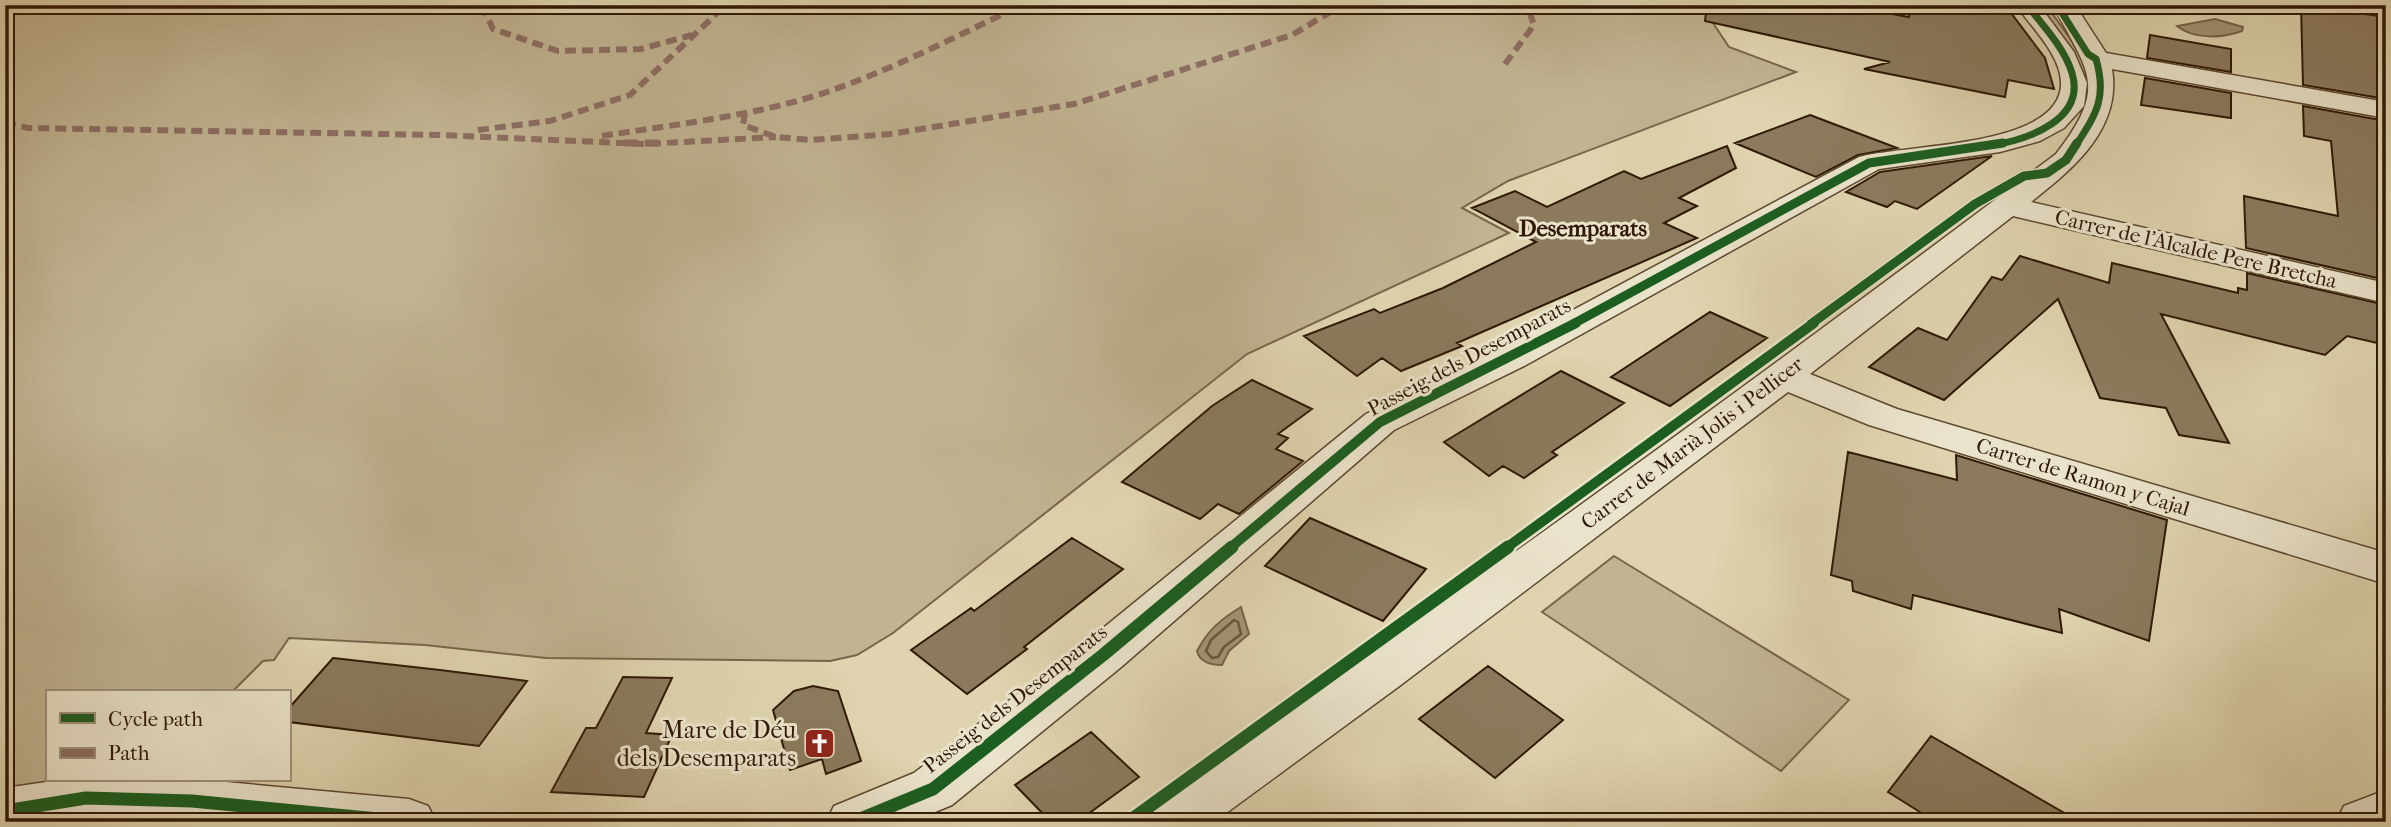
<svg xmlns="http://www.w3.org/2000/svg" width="2391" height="827" font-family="'IM FELL French Canon',serif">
<rect width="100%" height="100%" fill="#dfd4af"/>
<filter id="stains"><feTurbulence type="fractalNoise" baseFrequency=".00286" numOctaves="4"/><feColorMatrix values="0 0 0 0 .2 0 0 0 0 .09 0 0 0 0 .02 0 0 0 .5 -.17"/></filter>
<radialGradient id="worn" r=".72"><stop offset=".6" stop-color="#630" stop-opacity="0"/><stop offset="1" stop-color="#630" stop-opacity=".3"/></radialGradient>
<path fill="#c1b492" stroke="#78664c" stroke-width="2" d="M5,5H1701L1729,47L1796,72L1508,181L1462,208L1509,233L1247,354L893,633L857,655L830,661L546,658L425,645L289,638L274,660L263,661L232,692H47V780H78L5,794Z
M2035,5H2046L2087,62L2091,99L2082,103Z
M1614,556L1849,700L1781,771L1542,612Z"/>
<path fill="#a49476" stroke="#766349" stroke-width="2" d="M2215,19L2243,27L2242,31C2223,38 2194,40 2177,26Z
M1241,607L1249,634L1229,651L1222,665C1211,665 1200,663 1197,651C1208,630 1221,619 1241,607Z"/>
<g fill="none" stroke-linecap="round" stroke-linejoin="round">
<path stroke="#6a563e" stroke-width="2.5" d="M1234,620L1238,622L1241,634L1224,647L1218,657L1212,658L1206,651L1211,640Z"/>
</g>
<path fill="#8b7a5e" stroke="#301906" stroke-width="2" d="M1707,5H1841L1909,17V5H1981L1983,9L2011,13L2045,58L2054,89L2008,80L2005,97L1864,69L1890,62L1705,21Z
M2301,5L2386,17V99L2303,85Z
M2150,35L2231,49V72L2147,58Z
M2145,78L2231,93V118L2141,105Z
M2303,106L2386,121V280L2246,248L2244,196L2338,216L2331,141L2304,136Z
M1810,115L1897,148L1858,155L1816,177L1735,143Z
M1727,146L1736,168L1679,198L1697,206L1664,223L1697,238L1457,343L1462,346L1401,371L1382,358L1357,376L1304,336L1374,309L1380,313L1443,288L1536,242L1472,208L1515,191L1547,207L1624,171L1641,179Z
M1992,156L1917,209L1895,201L1887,207L1846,192L1880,172Z
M2020,256L2109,283L2112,263L2238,293V288L2247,290V273L2386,305V345L2347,336L2325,355L2161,314L2229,443L2179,435L2166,408L2100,398L2058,299L1944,400L1869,367L1918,328L1947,340L1992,277L2002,280Z
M1710,312L1767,338L1670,406L1611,377Z
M1561,371L1624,403L1552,452L1557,455L1524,478L1503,466L1489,476L1444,442Z
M1252,380L1312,409L1278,434L1288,438L1276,449L1303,461L1239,514L1218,504L1200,519L1122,482L1212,406Z
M1848,452L1957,480L1956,455L2167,520L2149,641L2059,609L2062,633L1913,595L1911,609L1853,591L1852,581L1831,575Z
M1310,518L1426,569L1383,621L1265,566Z
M1072,538L1123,569L1024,647L1027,649L967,694L911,650L971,608L974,611Z
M333,658L440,670L527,681L479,746L289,722V708Z
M1488,666L1563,720L1495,778L1419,719Z
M623,677L672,678L646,733L672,735L644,797L551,792L586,728H596Z
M813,686L838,691L861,761L826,774L822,759L790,770L773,710L794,691Z
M1091,732L1139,777L1077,822H1051L1015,785Z
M1931,736L2080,822H1936L1888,792Z"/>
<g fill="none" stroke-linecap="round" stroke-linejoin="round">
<defs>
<path id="street" d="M2016,5H2039L2074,52L2087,83L2084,106L2064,128L2040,141L2000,152L1879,169L1526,365L1394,430L1120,668L952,805L911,822H826L834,806L914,773L1086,642L1366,414L1500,349L1859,157C1905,144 2062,148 2061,83C2061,55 2031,27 2016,5Z
M2053,5H2075L2106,53L2386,102V118L2112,69C2122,129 2073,169 2031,202L2386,283V303L2013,216L1810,374L1897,409L2386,553V584L1869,425L1788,392L1398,687L1214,822H1145L1153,806C1459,596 1760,377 2056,154C2110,84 2087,72 2053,5Z
M60,780H204L409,799L428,806L436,822H5V788Z
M2386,790V822H2336L2344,806Z"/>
</defs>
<use href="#street" stroke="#5c4830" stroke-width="3"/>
<use href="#street" fill="#eae3cb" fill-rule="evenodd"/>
<path stroke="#8d6e63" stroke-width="6" stroke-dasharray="11 6" stroke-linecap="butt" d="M482,5L493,29L558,51L641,49L692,35
M1505,64L1534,25L1527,5
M745,113L743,125L776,137L811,140L891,134L1074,104L1292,35L1342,5
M5,122L28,128L443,135L646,144L776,137
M478,130L550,121L630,95L726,5
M602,136C677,124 755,116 827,92C893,69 958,36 1021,5"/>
<path stroke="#8d6e63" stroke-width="7" stroke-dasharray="14 7" stroke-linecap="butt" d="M624,143H664"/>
<defs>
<path id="cycleway-far3" d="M2057,5L2088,54L2096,59C2107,97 2097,113 2076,145
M1994,145C2029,139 2086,119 2072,73C2064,47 2043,26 2027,5"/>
<path id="cycleway-far2" d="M1573,324L1869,163L2003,143
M1811,324L1975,204L2024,176L2047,173L2066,160L2077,143"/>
<path id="cycleway-far1" d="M1230,548L1380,422L1576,323
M1506,548L1814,323"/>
<path id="cycleway" d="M5,811L86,798L192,801L409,822
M853,822L933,789L1103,655L1232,547
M1128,822L1508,547"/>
</defs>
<use href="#cycleway-far3" stroke="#eae3cb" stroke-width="10"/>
<use href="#cycleway-far2" stroke="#eae3cb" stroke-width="12"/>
<use href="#cycleway-far1" stroke="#eae3cb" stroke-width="15"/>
<use href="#cycleway" stroke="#eae3cb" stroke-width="18"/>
<use href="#cycleway-far3" stroke="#1b5e20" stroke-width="7"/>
<use href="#cycleway-far2" stroke="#1b5e20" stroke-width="9"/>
<use href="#cycleway-far1" stroke="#1b5e20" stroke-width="10"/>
<use href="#cycleway" stroke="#1b5e20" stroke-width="13"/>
</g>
<defs>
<symbol id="church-square" viewBox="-11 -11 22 22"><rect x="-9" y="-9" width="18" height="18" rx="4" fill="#8f2418" stroke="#eae3cb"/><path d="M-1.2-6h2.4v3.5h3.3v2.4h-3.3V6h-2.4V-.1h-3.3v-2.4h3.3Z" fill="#fff"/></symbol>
</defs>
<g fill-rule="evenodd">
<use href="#church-square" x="802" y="726" width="35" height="35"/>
</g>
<g text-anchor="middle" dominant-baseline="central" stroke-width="6" stroke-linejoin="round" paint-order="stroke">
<g font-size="21" fill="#301906" stroke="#eae3cb">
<text transform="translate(2196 249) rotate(13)">Carrer de l'Alcalde Pere Bretcha</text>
<text transform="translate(1469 357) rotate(-28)">Passeig dels Desemparats</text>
<text transform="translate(1692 443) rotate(-37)">Carrer de Marià Jolis i Pellicer</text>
<text transform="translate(2083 477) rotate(17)">Carrer de Ramon y Cajal</text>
<text transform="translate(1015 699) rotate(-38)">Passeig dels Desemparats</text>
</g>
<g font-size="23" font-weight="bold" fill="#301906" stroke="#eae3cb">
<text x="1583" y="228">Desemparats</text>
</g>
<g font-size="24" fill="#301906" stroke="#eae3cb" text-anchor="end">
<text x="796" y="730">Mare de Déu<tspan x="796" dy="28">dels Desemparats</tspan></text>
</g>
</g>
<rect width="2391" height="827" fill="none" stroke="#dfd4af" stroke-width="28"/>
<rect x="7" y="7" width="2377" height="813" fill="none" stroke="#301906" stroke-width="3.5"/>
<rect x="14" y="14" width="2363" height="799" fill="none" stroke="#301906" stroke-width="2"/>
<rect x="46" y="690" width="245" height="91" fill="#eae3cb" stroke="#a0927c" stroke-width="2"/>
<rect x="60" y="713" width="35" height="10" fill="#1b5e20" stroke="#a0927c" stroke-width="2"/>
<text x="108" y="726" font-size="21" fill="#301906">Cycle path</text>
<rect x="60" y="748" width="35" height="10" fill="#8d6e63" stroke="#a0927c" stroke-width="2"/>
<text x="108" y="760" font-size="21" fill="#301906">Path</text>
<rect width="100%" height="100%" filter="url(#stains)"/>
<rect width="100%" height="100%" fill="url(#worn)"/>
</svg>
